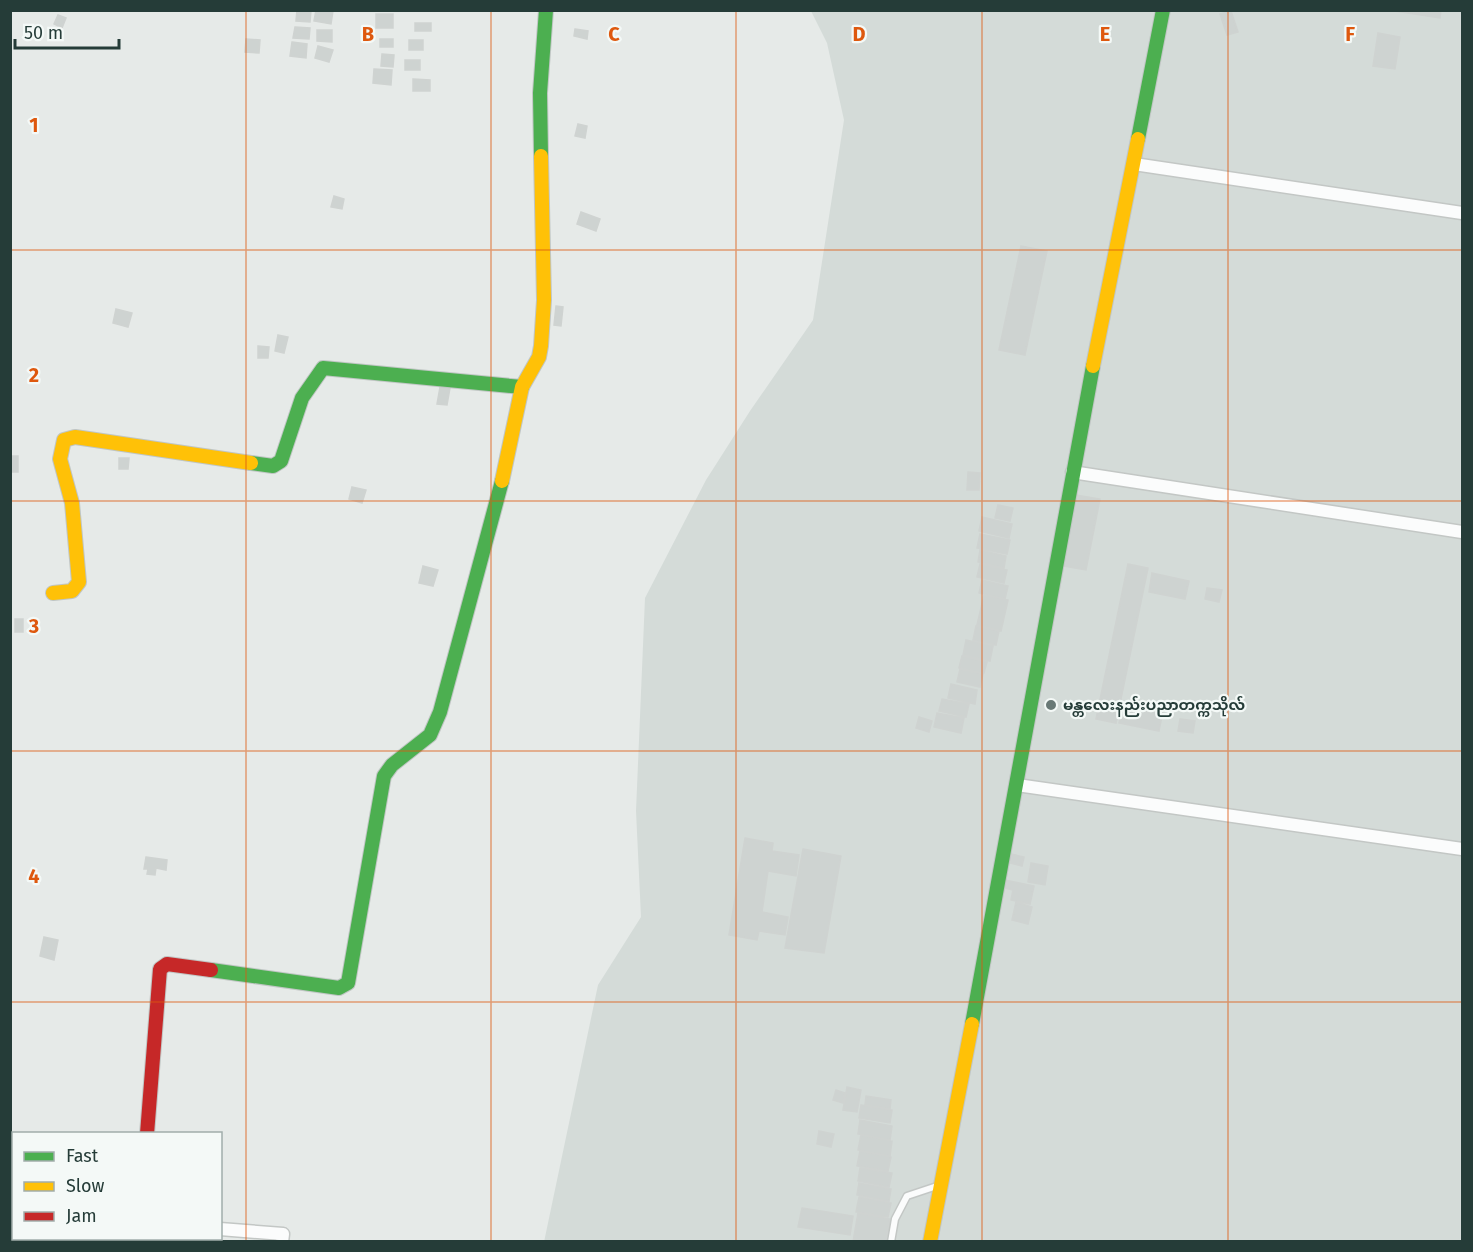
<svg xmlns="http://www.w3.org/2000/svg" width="1473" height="1252" font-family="'Fira Sans','Noto Sans Myanmar',sans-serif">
<rect width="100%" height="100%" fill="#e6eae8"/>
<path fill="#d4dbd8" d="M811,11H1462V1241L544,1242L598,985L641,917L636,811L645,598L706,480L750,411L813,320L844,120L827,43Z"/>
<path fill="#ced3d1" stroke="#cfd3d1" stroke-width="1.5" d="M297,10H311L310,22L296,21Z
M316,10L333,11L331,24L314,21Z
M1388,10H1441L1440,18Z
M1231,11L1238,32L1227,35L1220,14Z
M376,14H393V28H376Z
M58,15L66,18L62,28L54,24Z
M415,23H431V31H415Z
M295,27L310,28L309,39L293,38Z
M575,29L588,31L587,39L574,36Z
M317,30H332V42L317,41Z
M1378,33L1400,37L1395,69L1373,66Z
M246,39L260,40L259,53L245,52Z
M380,39H393V47H380Z
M409,40H423V50H409Z
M292,42L307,44L306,58L290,56Z
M318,46L333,50L329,62L315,58Z
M382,54L394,55L393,67L381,66Z
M405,60H420V70H405Z
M374,69L392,70L391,85L373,83Z
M413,79L430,80V91H413Z
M578,124L587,126L585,138L575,136Z
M334,196L344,199L342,209L331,207Z
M581,212L600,219L596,231L577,224Z
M1021,246L1047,251L1025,355L999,350Z
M556,306L563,307L561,326L554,325Z
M116,309L132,313L128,327L113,323Z
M278,335L288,337L284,353L275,351Z
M258,346L269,347L268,358H258Z
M440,387L450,388L447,405L437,404Z
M10,456H18V472H10Z
M119,458H129L128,469H119Z
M968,472L980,473L979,490H967Z
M352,487L366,490L362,503L349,499Z
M1076,495L1100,499L1086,570L1063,566Z
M998,505L1013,508L1010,521L995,518Z
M982,517L1012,524L1009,538L979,531Z
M980,534L1010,540L1007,554L977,548Z
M980,550L1006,556L1004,568L978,562Z
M980,564L1007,570L1004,583L977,577Z
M1128,564L1148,568L1116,723L1096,719Z
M423,566L438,570L433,586L419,583Z
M1152,573L1189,581L1185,599L1149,592Z
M982,580L1008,586L1005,599L979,593Z
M1207,588L1222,590L1219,602L1205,599Z
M984,595L1008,600L1001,631L977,625Z
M15,619H23V632H15Z
M976,626L999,631L996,645L973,640Z
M966,640L993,646L990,661L963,655Z
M962,656L987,662L984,673L959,668Z
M960,669L983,674L980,687L957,682Z
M951,684L977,690L975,704L948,698Z
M942,699L969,704L966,717L939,711Z
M1123,702L1163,711L1159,731L1119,723Z
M937,713L964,718L961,733L934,727Z
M919,717L932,721L929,732L916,728Z
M1180,719L1195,721L1193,733L1178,731Z
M745,838L773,843L772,851L799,855L796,876L768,871L762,912L788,917L785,935L759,931L757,940L729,935Z
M803,849L841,856L824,953L785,948Z
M1011,854L1024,857L1022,866L1010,863Z
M146,857L167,860L166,870L156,868L155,875L147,874L148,869H144Z
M1031,863L1048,866L1045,885L1028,882Z
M1005,880L1034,886L1030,904L1011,900L1013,890L1004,888Z
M1016,902L1032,907L1028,924L1012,920Z
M44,937L58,940L54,960L40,956Z
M847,1087L861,1090L857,1112L843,1110Z
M836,1090L845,1093L843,1103L833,1100Z
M866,1096L891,1100L890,1109L865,1105Z
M861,1105L892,1110L890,1123L859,1118Z
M860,1120L892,1126L890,1140L858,1134Z
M819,1131L834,1134L831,1147L817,1144Z
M861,1135L892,1141L890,1156L858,1150Z
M860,1151L891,1157L888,1171L857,1166Z
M860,1168L892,1173L889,1187L858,1181Z
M859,1183L891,1189L889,1201L857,1195Z
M859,1197L891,1203L888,1217L856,1212Z
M802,1208L853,1216L850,1235L798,1227Z
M858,1213L890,1219L886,1242H853Z"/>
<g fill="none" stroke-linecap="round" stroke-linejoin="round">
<defs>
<path id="lane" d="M891,1242L895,1219L907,1196L940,1185"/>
<path id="street" d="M1134,164L1462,213
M1072,472L1462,532
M1017,785L1462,849
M10,1214H14
M220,1229L283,1234L282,1242"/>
<path id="fast" d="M1138,139L1163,10
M541,156L540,93L546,10
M251,463L273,466L281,461L302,398L323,368L522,387
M211,970L339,988L348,983L384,776L392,765L430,735L440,712L502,481
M972,1024L1093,366"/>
<path id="slow" d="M1093,366L1138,139
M502,481L522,387L539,357L541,346L544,300L541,156
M53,593L72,591L79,582L72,503L60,459L64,440L75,437L251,463
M930,1242L972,1024"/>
<path id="jam" d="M147,1134L160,969L167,964L211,970"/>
</defs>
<use href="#lane" stroke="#c3c7c5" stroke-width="9"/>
<use href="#street" stroke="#c3c7c5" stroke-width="15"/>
<use href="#fast" stroke="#c0c6c4" stroke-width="16"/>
<use href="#slow" stroke="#c0c6c4" stroke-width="16"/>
<use href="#jam" stroke="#c0c6c4" stroke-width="16"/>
<use href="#lane" stroke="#fbfcfc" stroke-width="6"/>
<use href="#street" stroke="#fbfcfc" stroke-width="12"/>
<use href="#fast" stroke="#4caf50" stroke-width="14"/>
<use href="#slow" stroke="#ffc107" stroke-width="14"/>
<use href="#jam" stroke="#c62828" stroke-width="14"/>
</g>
<path fill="none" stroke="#de580e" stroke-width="1.5" stroke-opacity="0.55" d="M246,10V1242M491,10V1242M736,10V1242M982,10V1242M1228,10V1242M10,250H1462M10,501H1462M10,751H1462M10,1002H1462"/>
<circle fill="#697976" stroke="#f4f9f7" stroke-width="2" cx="1051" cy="705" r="6"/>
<g text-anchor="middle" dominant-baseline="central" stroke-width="4.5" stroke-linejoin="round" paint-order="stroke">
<g font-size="15" font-weight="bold" fill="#253c38" stroke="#f4f9f7" text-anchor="start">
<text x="1063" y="705">မန္တလေးနည်းပညာတက္ကသိုလ်</text>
</g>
</g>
<g font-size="20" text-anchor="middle" font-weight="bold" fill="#de580e" stroke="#f4f9f7" stroke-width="4.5" stroke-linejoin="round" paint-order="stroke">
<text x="368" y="41">B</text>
<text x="614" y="41">C</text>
<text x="859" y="41">D</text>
<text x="1105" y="41">E</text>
<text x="1350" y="41">F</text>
<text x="34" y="132">1</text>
<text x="34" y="382">2</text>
<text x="34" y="633">3</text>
<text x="34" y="883">4</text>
</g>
<rect width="1473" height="1252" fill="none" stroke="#253c38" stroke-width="24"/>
<rect x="12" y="1132" width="210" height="108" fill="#f4f9f7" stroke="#a1adab" stroke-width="1.5"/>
<rect x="24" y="1152" width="30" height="9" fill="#4caf50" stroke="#a1adab" stroke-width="1.5"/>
<text x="66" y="1162" font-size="18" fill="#253c38">Fast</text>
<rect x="24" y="1182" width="30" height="9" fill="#ffc107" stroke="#a1adab" stroke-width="1.5"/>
<text x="66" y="1192" font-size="18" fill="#253c38">Slow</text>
<rect x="24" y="1212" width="30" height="9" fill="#c62828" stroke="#a1adab" stroke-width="1.5"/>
<text x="66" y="1222" font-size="18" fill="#253c38">Jam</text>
<path d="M15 39v9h104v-9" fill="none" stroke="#253c38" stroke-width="3"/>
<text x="24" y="39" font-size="18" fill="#253c38" stroke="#f4f9f7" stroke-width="4.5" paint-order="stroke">50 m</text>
</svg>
